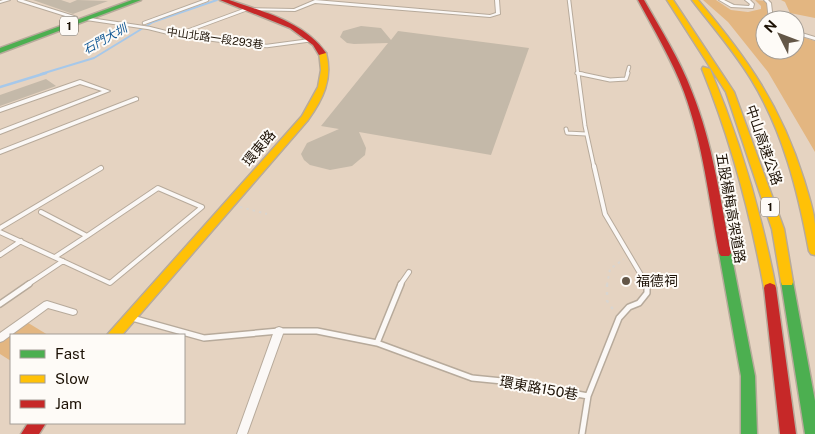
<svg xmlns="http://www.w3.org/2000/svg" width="815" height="434" font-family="'Public Sans','Noto Sans TC',sans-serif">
<rect width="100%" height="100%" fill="#e5d3c1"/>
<path fill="#e3b681" d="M703,0H716L731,10L748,12L761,9V6L755,0L767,1L771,20H765V50H795V35L815,41V152L768,72L728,22Z
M781,0H815V18L790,13L785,2Z
M25,321L48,335H11V361L0,354V340Z"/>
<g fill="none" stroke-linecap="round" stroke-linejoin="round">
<path stroke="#a6c8ea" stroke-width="2" d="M41,74L94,58L153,22L217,0"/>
<path stroke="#a6c8ea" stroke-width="2.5" d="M0,87L46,73"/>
</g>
<path fill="#c4b9a9" d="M33,0H61L70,3L77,0L108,1L73,14Z
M361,26L381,28L391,40L398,31L529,48L491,155L359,132L366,148L365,155L352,166L330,170L310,165L304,160L301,154L307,143L339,129L321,126L388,43L354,44L347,43L340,37L343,31Z
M46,79L56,86L0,106V95Z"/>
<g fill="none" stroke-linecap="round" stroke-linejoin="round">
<defs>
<path id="lane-far3" d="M19,0L76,18
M569,0L578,74
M88,19L149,28L177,35L253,45L267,46L312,40
M144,23L207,0
M179,34L247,9
M577,73L583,74
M627,74L629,67"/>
<path id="lane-far2" d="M577,73L610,80L626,79L628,73
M578,73L585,126L594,167
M566,129L567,133L586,134"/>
<path id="lane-far1" d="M594,166L605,214L647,285
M41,212L87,236L55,257
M0,228L101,168
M0,232L110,283L202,207L158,188L87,236
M0,255L21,241
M27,285L63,261
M400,285L409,272"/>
<path id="lane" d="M0,304L29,284
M132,318L204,338L279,331H317L377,343L472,378L512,382L588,396
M377,343L401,284
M582,434L588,396L619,318L629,307L639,303L647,293V284"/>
<path id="street" d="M3,0H10L0,3V1Z
M315,0L490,15L496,13L495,0H499L500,14L490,17L315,3L295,11L248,10L246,9L248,8L294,9Z
M719,0H724L734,5L749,6L750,4L745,0H750L754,4L753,8H751L731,7Z
M764,0H768L771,3L773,20H769L767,3Z
M795,31L815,37V40L795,34Z
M80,80L110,91L0,134V130L102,91L80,84L0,112V108Z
M136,97L138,98V100L0,154V150Z
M47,301L76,310L77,312L76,314L73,315L48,308L3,341L0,342V333L44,302Z
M279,327L282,328L284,331L247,434H237L274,331L276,328Z"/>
<path id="fast" d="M132,0H141L0,53V48Z
M725,249L729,250L731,253L755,376L757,434H741V376L719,253L721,250Z
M787,277L792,279L793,282L815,401V434H805L781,282L782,279Z"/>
<path id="slow" d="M667,0H673L734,92L784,229L793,282L792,285H782L781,282L772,229L726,92Z
M692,0H698C747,58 781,106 804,180C808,194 814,210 815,225C815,235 815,245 815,255L811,254L809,251C798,191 783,131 751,79C734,51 712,26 692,0Z
M319,51L326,53C333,79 323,99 308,120L122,335H107L302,116L318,87L321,70Z
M703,67L710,69C740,140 761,212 776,288L775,291L770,293L765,291L764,288C750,212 731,140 702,69Z"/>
<path id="jam" d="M220,0H229C264,12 304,22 326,53L319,55L313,45L290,28Z
M638,0H644C661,30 680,60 692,92C713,144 720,199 731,253L729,256H721L719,253C709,199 703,144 684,92C672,60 654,30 638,0Z
M770,283L775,285L776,288L796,434H780L764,288L765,285Z
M28,423H46L39,434H21Z"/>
</defs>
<use href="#lane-far3" stroke="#b7aa9b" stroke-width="4.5"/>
<use href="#lane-far2" stroke="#b7aa9b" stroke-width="5"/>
<use href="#lane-far1" stroke="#b7aa9b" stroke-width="6"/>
<use href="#lane" stroke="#b7aa9b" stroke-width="8"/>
<use href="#street" stroke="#b7aa9b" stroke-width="2"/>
<use href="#fast" stroke="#b7aa9b" stroke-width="3"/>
<use href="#slow" stroke="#b7aa9b" stroke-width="3"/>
<use href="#jam" stroke="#b7aa9b" stroke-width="3"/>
<path stroke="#dad5cf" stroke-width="2" stroke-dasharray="2.5 4" stroke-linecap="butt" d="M240,207L267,214
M607,285L610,269L624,259"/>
<path stroke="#dad5cf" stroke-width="2.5" stroke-dasharray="3 5" stroke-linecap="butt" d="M607,284V301L615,312"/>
<use href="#lane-far3" stroke="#fbf8f6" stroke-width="2.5"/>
<use href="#lane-far2" stroke="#fbf8f6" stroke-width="3"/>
<use href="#lane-far1" stroke="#fbf8f6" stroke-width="4"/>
<use href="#lane" stroke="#fbf8f6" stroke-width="5"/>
<use href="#street" fill="#fbf8f6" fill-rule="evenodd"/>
<use href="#fast" fill="#4caf50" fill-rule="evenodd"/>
<use href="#slow" fill="#ffc107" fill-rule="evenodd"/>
<use href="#jam" fill="#c62828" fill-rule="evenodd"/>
</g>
<circle fill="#635647" stroke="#fefbf7" stroke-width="2" cx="626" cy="281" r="5"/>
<g text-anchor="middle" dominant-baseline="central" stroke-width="4" stroke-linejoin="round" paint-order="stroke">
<g font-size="11" fill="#1d1206" stroke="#fefbf7">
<text transform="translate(215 38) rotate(8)">中山北路一段293巷</text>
</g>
<g fill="#fefbf7" stroke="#60584e" stroke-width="1">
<rect x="60" y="16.5" width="18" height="19" rx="4"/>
<rect x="761" y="197.5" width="18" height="19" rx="4"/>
</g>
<g font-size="12" font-weight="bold" fill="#1d1206">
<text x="69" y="26">1</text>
<text x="770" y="207">1</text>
</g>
<g font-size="12" font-style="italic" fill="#135995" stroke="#fefbf7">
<text transform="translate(105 39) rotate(-29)">石門大圳</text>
</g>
<g font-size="14" fill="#1d1206" stroke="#fefbf7">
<text transform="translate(764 145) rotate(71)">中山高速公路</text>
<text transform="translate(259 148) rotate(-50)">環東路</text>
<text transform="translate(731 208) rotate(80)">五股楊梅高架道路</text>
<text transform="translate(539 388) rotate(10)">環東路150巷</text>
</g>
<g font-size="14" fill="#1d1206" stroke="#fefbf7" text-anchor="start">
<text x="636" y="281">福德祠</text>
</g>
</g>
<rect x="10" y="334" width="175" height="90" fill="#fefbf7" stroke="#a49e97"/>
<rect x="20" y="350" width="25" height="8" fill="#4caf50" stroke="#a49e97"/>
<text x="55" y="359" font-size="15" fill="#1d1206">Fast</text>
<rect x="20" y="375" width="25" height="8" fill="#ffc107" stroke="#a49e97"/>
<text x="55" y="384" font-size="15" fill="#1d1206">Slow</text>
<rect x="20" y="400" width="25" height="8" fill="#c62828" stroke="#a49e97"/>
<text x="55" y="409" font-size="15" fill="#1d1206">Jam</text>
<g transform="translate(780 35) rotate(312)"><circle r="24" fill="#fefbf7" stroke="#a49e97"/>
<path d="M0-4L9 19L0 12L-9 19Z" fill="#635647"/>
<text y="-8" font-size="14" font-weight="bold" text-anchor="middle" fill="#1d1206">N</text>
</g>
</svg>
